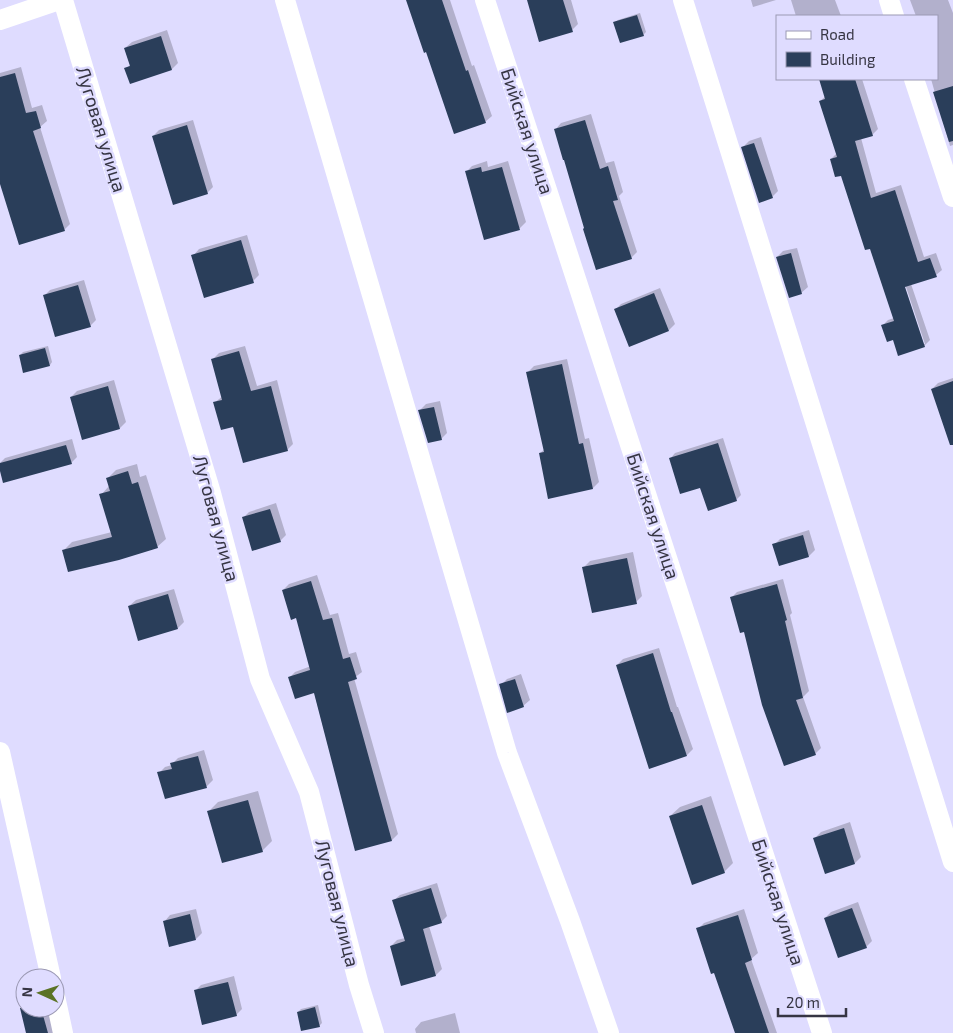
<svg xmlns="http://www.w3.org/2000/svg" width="953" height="1033" font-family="'Exo 2',sans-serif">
<rect width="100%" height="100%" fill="#dfdcff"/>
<path fill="#0003" fill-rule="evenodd" d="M408,0H450L472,66L474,65L492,116L485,122Z
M529,0H571L578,24L572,30Z
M751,0H776L753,7Z
M791,0H835L841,16H796Z
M910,0H948L953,13V145L950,146L931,79H937V16H916Z
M640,13L646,32L643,35L615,22L618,20Z
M167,30L178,63L172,69L130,83L126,69L131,64L125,48L132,42Z
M21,67L32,108L42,105L47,121L40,127L70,224L64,230L0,180V73Z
M821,79H862L878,129L872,135L861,138L876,193L901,185L924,257L936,253L942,270L936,275L911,284L930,340L924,346L893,339L882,326L888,320L894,318L871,247L842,174L831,159L837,153L820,101L826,96ZM904,281L925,344H923L901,282Z
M591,114L606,163L614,161L623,192L619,196L637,252L631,258L555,130L561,123Z
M193,120L213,187L207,193L153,136L159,130Z
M761,137L778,191L772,197L743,147L749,141Z
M487,161L488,167L508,161L526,222L520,228L485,238L466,172L472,166Z
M247,235L259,275L253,281L193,256L199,249Z
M797,248L808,287L801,293L777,257L783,251Z
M84,280L96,320L90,326L44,296L50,290Z
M660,288L675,324L669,330L615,310L621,304Z
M48,346L52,362L50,365L20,355L23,352Z
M245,346L257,386L277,380L293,444L287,450L234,425L214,403L223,396L212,360L219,353Z
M567,359L585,439L589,438L599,482L593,488L549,497L540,453L545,449L528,372L534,366Z
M953,378V430L932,389L938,383Z
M114,380L126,422L120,428L71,397L77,391Z
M440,401L447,433L441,439L420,410L426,404Z
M723,438L741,495L736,500L701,487L670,459L675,453Z
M72,439L77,457L71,463L0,467V463L5,458Z
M137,464L140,477L146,475L166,539L157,547L64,550L72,542L112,532L101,495L109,486L108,478L116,470Z
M276,503L286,535L280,541L243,518L249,512Z
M809,530L815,550L809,556L774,545L780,539Z
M633,552L642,596L636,602L584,567L590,561Z
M317,575L330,615L338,613L349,654L356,652L362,672L354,678L398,834L392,840L356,850L314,692L289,678L295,672L311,666L297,616L283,590L289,584Z
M783,579L792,613L790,615L809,691L803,697L821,748L815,754L745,631L731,598L737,592Z
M174,589L184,622L178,628L129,606L136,600Z
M659,648L677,707H678L693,749L687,755L617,665L623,659Z
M521,674L530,700L523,706L501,685L507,679Z
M204,750L213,780L207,786L166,798L159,773L165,767L172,765V764L178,758Z
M258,791L272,841L262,851L209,811L218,802Z
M711,796L733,863L724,872L670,816L680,807Z
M850,822L861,857L855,863L826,872L815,838L821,832Z
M437,883L447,916L441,922L429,926L442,969L436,975L391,946L397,940L405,938L393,901L400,895Z
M858,902L872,941L866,947L825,918L831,912Z
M196,909L202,933L196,939L164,922L170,915Z
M744,909L758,953L751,959L777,1033H737L698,929L704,923Z
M234,976L242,1009L236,1015L195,991L201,985Z
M25,1003V1008H49L55,1033H28L21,1007Z
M318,1005L322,1023L319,1026L298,1012L301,1009Z
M455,1013L460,1033H416L415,1029L421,1022Z"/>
<path fill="#2a3e5a" d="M406,0H442L466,71L468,70L486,123L454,134L426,52L424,53Z
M527,0H563L573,32L539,42Z
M637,15L644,36L620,43L613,22Z
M161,36L172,70L130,84L124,68L130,66L124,48Z
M15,73L26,113L36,111L41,128L33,131L65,231L19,245L0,184V77Z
M819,79H855L873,136L855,141L871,198L895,190L918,262L930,258L937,277L905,287L925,347L898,356L893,340L887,342L881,325L894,321L870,249L865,250L841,176L835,177L830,159L837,157L819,101L825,99Z
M953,86V141L949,142L933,92Z
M585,120L600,169L608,166L618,200L613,201L632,259L596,270L583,229L584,228L564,160H563L554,129Z
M187,125L208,194L173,205L152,136Z
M754,143L773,198L759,203L741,147Z
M481,167L482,172L502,167L520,230L484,240L465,171Z
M241,240L254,283L204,298L191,255Z
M791,253L802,294L789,298L776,257Z
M78,285L91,327L55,337L43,295Z
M654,293L669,331L629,347L614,309Z
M45,348L50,366L23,373L19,355Z
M239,351L251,391L271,386L288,451L243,463L233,427L221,430L213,402L222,400L211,359Z
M562,364L579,444L583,443L593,489L548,499L539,453L544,452L526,372Z
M953,381V445H950L931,389Z
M108,386L120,429L82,440L70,397Z
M434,407L442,440L428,443L418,410Z
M718,443L737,501L708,511L700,488L680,494L669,458Z
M66,445L72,464L3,483L0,471V463Z
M128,471L132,484L138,482L158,548L119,560L68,572L62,550L112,537L99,494L110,491L106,478Z
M270,509L281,542L252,551L242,517Z
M803,535L809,557L779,566L772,544Z
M627,558L637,604L592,613L582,567Z
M311,581L323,620L332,618L343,659L350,657L357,679L348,682L392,841L355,851L314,693L295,699L288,677L310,670L296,618L291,620L282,590Z
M777,584L787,620L785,621L803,698L796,700L816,755L784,766L762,705L744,632L740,633L730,597Z
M168,594L178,629L138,641L128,606Z
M653,653L671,712H672L687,756L649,769L616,665Z
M515,679L524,707L507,713L499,684Z
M198,756L207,788L165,799L157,772L172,769L170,763Z
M248,800L263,852L222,863L207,811Z
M702,805L725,873L692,885L669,816Z
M844,828L855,864L825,874L813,838Z
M431,888L442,923L423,929L436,976L401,986L390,946L405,941L392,900Z
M852,908L867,948L838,958L824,918Z
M190,914L196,940L169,947L163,921Z
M738,915L752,960L745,963L769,1033H735L714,973L711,974L696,928Z
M228,982L237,1016L202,1025L194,990Z
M315,1007L320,1027L301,1031L297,1012Z
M20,1008H41L48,1033H26Z"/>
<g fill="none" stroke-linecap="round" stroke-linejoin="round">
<path stroke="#fff" stroke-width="20" d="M63,0L211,493L260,679L309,792L359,985L374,1033
M285,0L507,753L570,921L609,1033
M485,0L822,1033
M683,0L953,862
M889,0L894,16
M0,20L59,0
M914,79L953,197
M0,752L51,978
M55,996L63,1033"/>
</g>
<g text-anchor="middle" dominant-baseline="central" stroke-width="5" stroke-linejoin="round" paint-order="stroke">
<g font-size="19" fill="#363543" stroke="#dfdcff">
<text transform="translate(102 129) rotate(73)">Луговая улица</text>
<text transform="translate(528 131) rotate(72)">Бийская улица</text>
<text transform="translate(654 516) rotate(72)">Бийская улица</text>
<text transform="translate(217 518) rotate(75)">Луговая улица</text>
<text transform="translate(779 902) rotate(72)">Бийская улица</text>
<text transform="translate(338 903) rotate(76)">Луговая улица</text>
</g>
</g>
<rect x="776" y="15" width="162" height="65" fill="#dfdcff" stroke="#9b99b4"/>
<rect x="786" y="31" width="25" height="8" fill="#ffffff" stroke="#9b99b4"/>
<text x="820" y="40" font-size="15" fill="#363543">Road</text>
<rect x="786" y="52" width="25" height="15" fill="#2a3e5a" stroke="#9b99b4"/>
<text x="820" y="65" font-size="15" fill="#363543">Building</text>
<g transform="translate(40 993) rotate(273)"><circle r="24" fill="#dfdcff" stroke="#9b99b4"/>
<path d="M0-4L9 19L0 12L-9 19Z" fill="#5b7325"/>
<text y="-8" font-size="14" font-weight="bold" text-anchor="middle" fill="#363543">N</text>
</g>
<path d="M778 1008v8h68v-8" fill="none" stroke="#363543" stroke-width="2.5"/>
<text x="786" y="1008" font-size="15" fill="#363543" stroke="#dfdcff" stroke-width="4" paint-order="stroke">20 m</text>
</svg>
